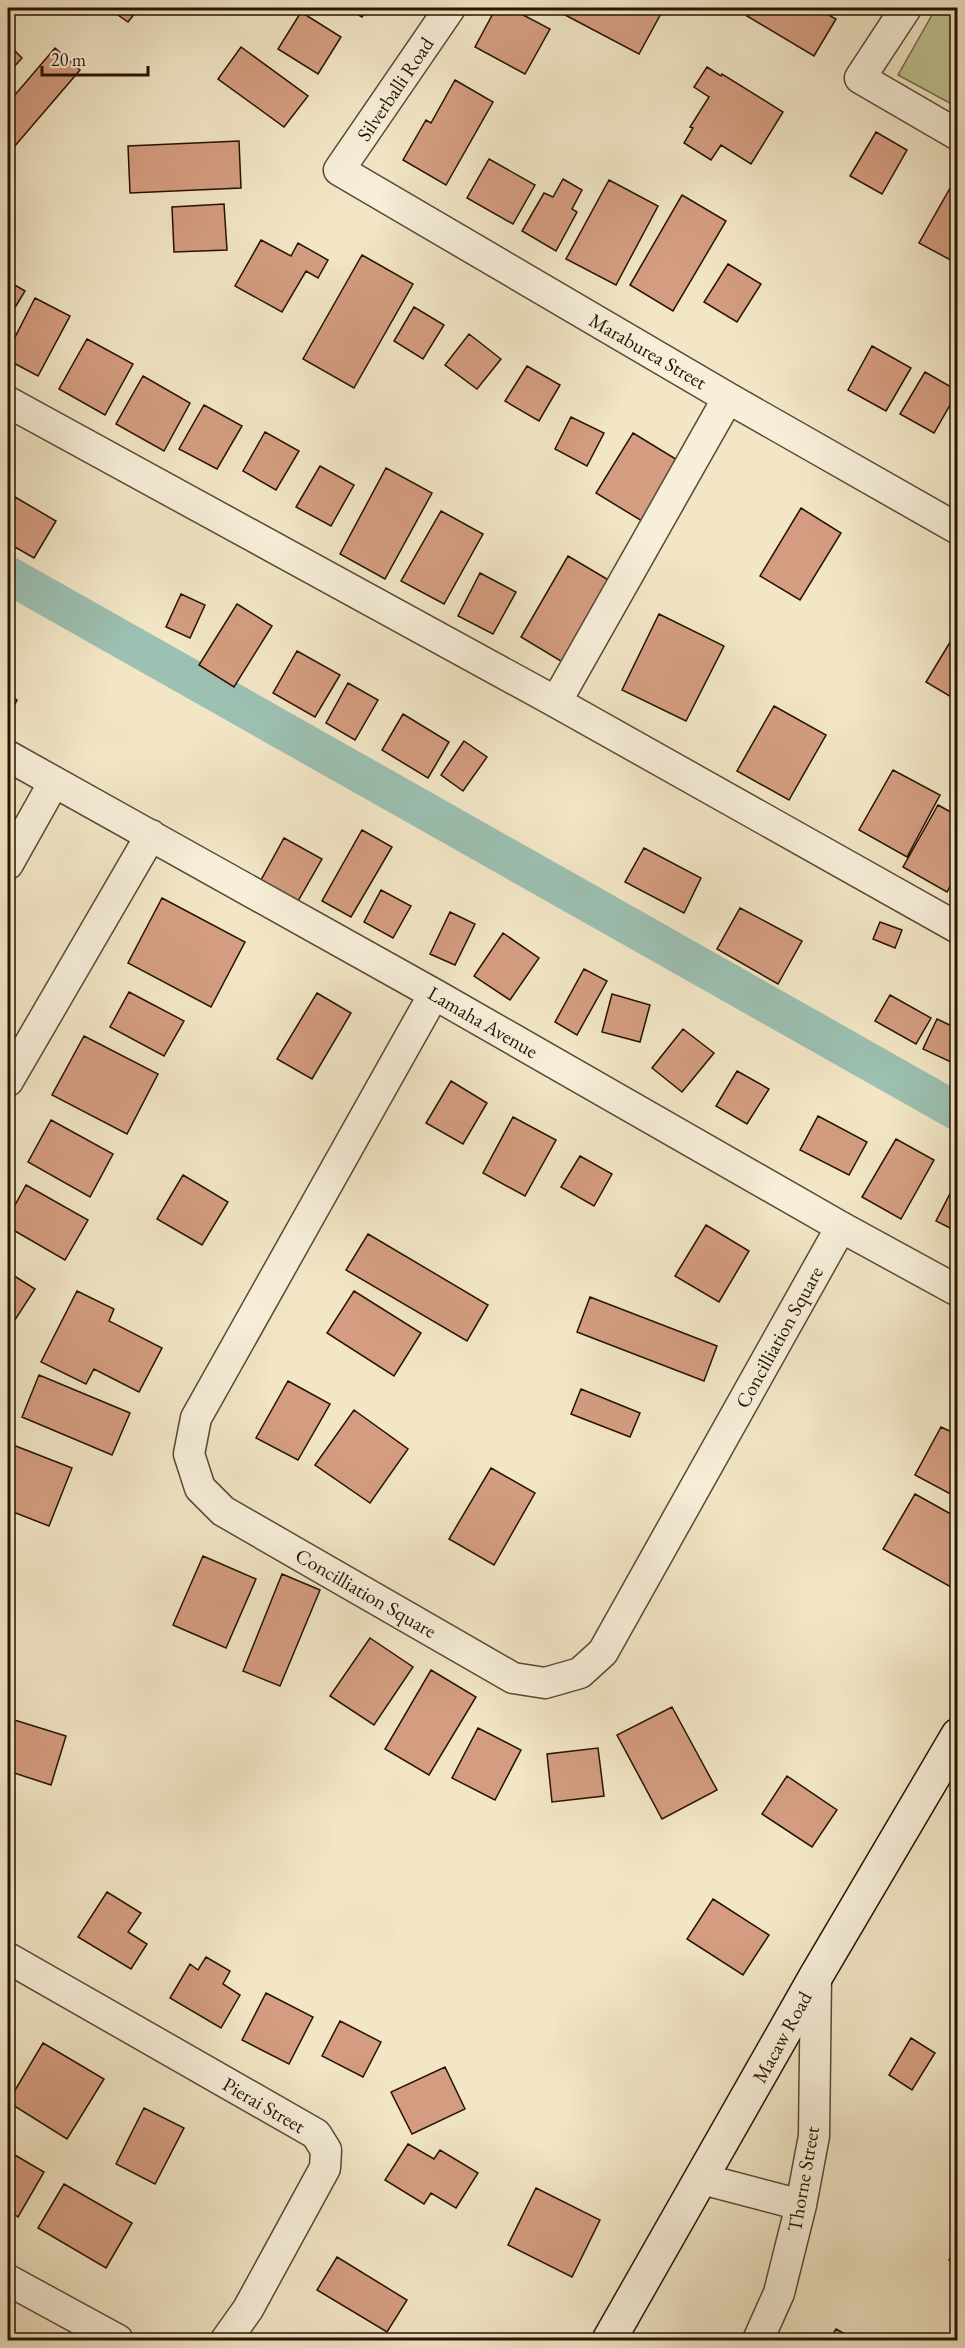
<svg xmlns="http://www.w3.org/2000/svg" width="965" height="2348" font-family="'EB Garamond',serif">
<rect width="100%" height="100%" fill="#f2e6c6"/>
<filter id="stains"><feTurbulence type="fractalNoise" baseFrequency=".00333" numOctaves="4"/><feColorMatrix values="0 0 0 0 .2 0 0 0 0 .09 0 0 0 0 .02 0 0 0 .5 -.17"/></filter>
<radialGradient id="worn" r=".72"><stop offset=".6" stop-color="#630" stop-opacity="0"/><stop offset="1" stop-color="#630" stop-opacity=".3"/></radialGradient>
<path fill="#bfc392" stroke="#726b4a" stroke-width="1.5" d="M936,8H957V107L898,75Z"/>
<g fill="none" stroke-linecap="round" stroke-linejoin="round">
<path stroke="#9cc0b2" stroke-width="38" d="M8,575L958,1112"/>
</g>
<path fill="#d49d81" stroke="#261301" stroke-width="1.5" d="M108,8H139L128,22Z
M346,8H368L362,17Z
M496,8H510L550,29L525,74L475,47Z
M552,8H664L639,54Z
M753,8H816L836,19L814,56L747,16Z
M301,12L341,37L318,74L278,49Z
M8,44L22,58L13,68L8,63Z
M241,47L308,96L284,127L218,79Z
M55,48L80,70L8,154V103Z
M707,67L721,76L722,74L783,112L751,164L721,145L711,160L684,143L693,128L690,127L709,97L694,87Z
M455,80L493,102L446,185L403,160L426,120L431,123Z
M876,132L907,150L882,194L850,176Z
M239,141L241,188L130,193L128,146Z
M489,159L535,185L513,224L467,198Z
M958,174V264L919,243Z
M563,179L582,190L572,209L577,212L556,251L522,231L544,193L553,197Z
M609,180L658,206L616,285L566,259Z
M682,195L726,221L673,311L630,285Z
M224,204L227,250L174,252L172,207Z
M261,240L291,256L298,243L328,260L318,278L306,271L282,312L235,286Z
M362,255L413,284L354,388L303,359Z
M728,264L761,284L737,322L704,302Z
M8,281L25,291L8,319Z
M35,298L70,316L38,376L8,360V351Z
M414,307L444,325L423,359L394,341Z
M469,334L501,359L477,389L445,365Z
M87,339L133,364L105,415L59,389Z
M872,346L911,368L886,411L848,390Z
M527,366L560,385L539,421L505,401Z
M925,372L958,391L934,433L900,414Z
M143,376L190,403L164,451L116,424Z
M204,405L242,426L217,469L179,449Z
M571,417L604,433L587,466L555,449Z
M265,432L299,451L276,490L243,471Z
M633,433L679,461L642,521L596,493Z
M320,466L354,485L331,526L296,507Z
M386,468L432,493L385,579L340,554Z
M15,497L56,521L34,558L8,543V509Z
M801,508L841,533L800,600L760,576Z
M441,511L483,534L444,604L401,581Z
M568,556L612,582L564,663L521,637Z
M480,573L516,592L493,634L458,616Z
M181,594L205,605L190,638L166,627Z
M237,604L272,626L234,687L199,665Z
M659,614L724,646L686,721L622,690Z
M958,629V701L926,682Z
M297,651L340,675L315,717L273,693Z
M348,683L378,700L355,740L326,723Z
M8,695L17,700L8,718Z
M774,706L826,735L789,800L737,771Z
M403,714L449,742L428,778L382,750Z
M464,741L487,757L463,791L441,775Z
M893,770L940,795L907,857L859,830Z
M938,805L958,816V872L947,892L903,867Z
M362,830L392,847L351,917L322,901Z
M284,838L322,859L298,901L261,880Z
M644,848L701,878L684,913L625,882Z
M381,890L411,906L393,938L364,922Z
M162,898L245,942L211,1007L128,963Z
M740,908L802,941L778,984L717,949Z
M450,912L475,924L455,965L430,954Z
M880,922L902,930L895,948L873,939Z
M503,933L539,958L510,1000L474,976Z
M584,969L607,981L577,1035L555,1022Z
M129,992L184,1021L164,1056L110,1027Z
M317,993L351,1013L312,1079L277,1059Z
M612,994L650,1005L640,1042L602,1032Z
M890,995L931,1018L916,1044L875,1021Z
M937,1019L958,1029V1048L951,1062L923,1049Z
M683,1029L714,1053L682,1092L652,1068Z
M84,1036L158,1074L127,1134L52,1095Z
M737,1071L769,1089L747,1124L716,1106Z
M451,1081L487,1103L463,1144L426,1123Z
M818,1116L867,1142L849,1175L800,1150Z
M513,1117L556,1140L525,1196L483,1173Z
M51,1120L113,1154L90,1197L28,1162Z
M896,1139L934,1160L901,1219L862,1197Z
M580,1156L612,1174L594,1206L561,1187Z
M183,1175L228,1202L202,1245L157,1219Z
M955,1184L958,1185V1232L936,1221Z
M26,1185L88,1220L65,1260L8,1227V1218Z
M706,1225L749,1251L719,1302L675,1276Z
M368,1234L488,1305L467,1341L346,1270Z
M8,1272L35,1289L13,1323L8,1319Z
M77,1291L114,1309L109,1321L162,1348L139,1392L94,1369L86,1384L41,1362Z
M354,1291L421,1333L394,1376L327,1333Z
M590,1297L717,1346L704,1381L577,1332Z
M39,1375L130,1413L112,1455L22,1417Z
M288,1381L330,1404L298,1460L256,1438Z
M581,1389L640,1413L630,1437L571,1414Z
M354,1410L408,1449L370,1503L315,1465Z
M941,1427L958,1435V1498L915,1475Z
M8,1443L72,1468L49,1526L8,1510Z
M491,1468L535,1493L494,1565L449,1539Z
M915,1494L958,1518V1591L883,1549Z
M203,1556L256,1579L226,1648L173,1625Z
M282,1574L320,1590L280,1686L243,1671Z
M370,1638L413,1667L374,1725L330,1696Z
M431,1670L476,1697L429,1775L385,1749Z
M672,1707L717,1790L662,1819L617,1735Z
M8,1718L66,1736L51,1785L8,1771Z
M478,1728L521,1750L495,1800L452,1778Z
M598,1748L604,1796L552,1802L547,1754Z
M787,1776L837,1810L812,1847L762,1814Z
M107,1892L141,1913L128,1932L147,1944L131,1969L78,1937Z
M713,1899L769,1935L743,1975L687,1939Z
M206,1957L230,1971L223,1984L240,1995L221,2028L170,1998L190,1964L198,1970Z
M266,1993L313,2017L289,2064L242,2040Z
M958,2004V2026L951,2024Z
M340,2021L381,2042L363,2077L322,2056Z
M911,2038L935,2053L912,2090L889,2075Z
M43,2043L104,2079L67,2139L8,2102Z
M445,2067L465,2109L412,2134L391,2092Z
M144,2108L184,2128L155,2184L116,2164Z
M408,2144L434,2159L440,2150L478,2173L456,2208L431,2193L424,2204L385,2180Z
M8,2151L44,2172L18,2217L8,2210Z
M64,2184L132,2223L106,2268L38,2228Z
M536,2188L600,2220L572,2277L508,2245Z
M958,2243V2264L949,2260Z
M337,2257L407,2300L387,2332L317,2290Z
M836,2329L856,2340H829Z"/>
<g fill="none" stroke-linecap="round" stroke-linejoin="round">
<defs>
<path id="street" d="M450,8L339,170L728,398L958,529
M906,8L860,78L958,135
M8,402L556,702L958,928
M556,702L728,398
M8,756L434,994L841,1227L958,1291
M8,864L54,782
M434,994L196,1418L189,1454L200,1488L223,1511L513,1678L545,1683L580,1673L603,1652L841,1227
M8,1081L151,835
M8,1958L316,2134L326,2150L325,2168L248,2309L226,2340
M702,2179L801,2205
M8,2280L118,2340
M758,2340L779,2293L801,2205L814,2136L816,1976"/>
<path id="secondary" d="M609,2340L816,1976L958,1735"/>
</defs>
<use href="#street" stroke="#594832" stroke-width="33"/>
<use href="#secondary" stroke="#261301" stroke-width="36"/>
<use href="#street" stroke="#f7efda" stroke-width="30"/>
<use href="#secondary" stroke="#f7efda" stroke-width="33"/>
</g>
<g text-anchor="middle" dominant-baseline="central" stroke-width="4.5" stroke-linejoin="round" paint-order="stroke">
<g font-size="20" fill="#261301" stroke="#f7efda">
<text transform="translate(395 89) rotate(-56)">Silverballi Road</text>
<text transform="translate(648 351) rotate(30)">Maraburea Street</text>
<text transform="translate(483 1022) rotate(30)">Lamaha Avenue</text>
<text transform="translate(779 1337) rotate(-61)">Concilliation Square</text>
<text transform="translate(366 1593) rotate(30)">Concilliation Square</text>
<text transform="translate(782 2037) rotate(-61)">Macaw Road</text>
<text transform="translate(264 2105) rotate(30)">Pierai Street</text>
<text transform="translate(803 2179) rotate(-80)">Thorne Street</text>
</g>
</g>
<rect width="965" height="2348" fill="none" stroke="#f2e6c6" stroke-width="30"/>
<rect x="9" y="9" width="947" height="2330" fill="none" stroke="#261301" stroke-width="3"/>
<rect x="15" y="15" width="935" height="2318" fill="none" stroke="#261301" stroke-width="1.5"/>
<path d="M42 66v9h106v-9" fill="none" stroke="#261301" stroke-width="3"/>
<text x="51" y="66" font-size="18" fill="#261301" stroke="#f7efda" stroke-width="4.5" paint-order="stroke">20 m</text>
<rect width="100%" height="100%" filter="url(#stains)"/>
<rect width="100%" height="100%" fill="url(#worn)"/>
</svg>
